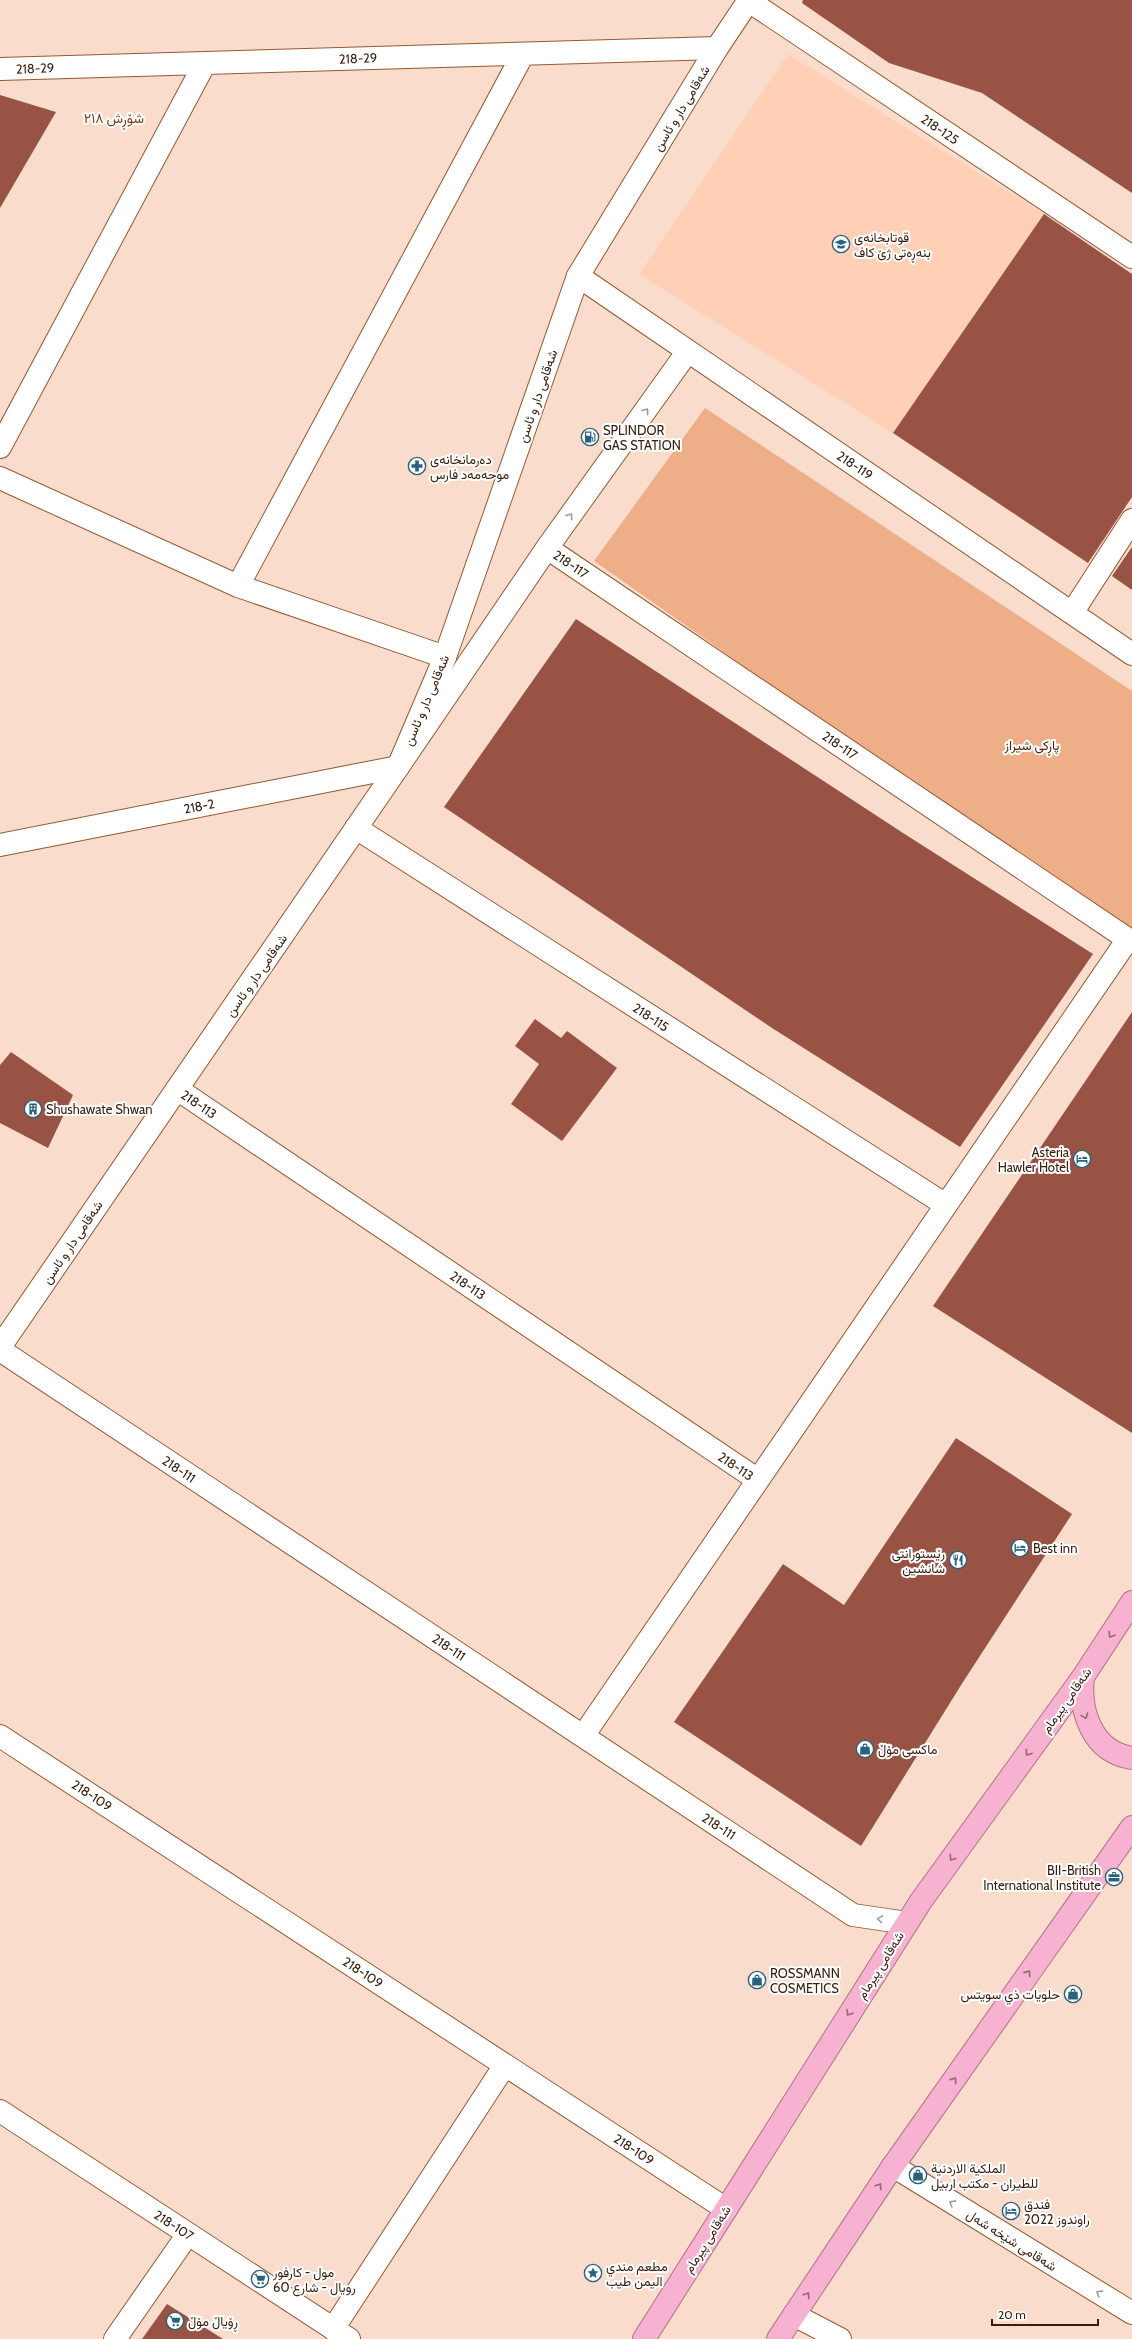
<svg xmlns="http://www.w3.org/2000/svg" width="1132" height="2339" font-family="Cabin,Vazirmatn,sans-serif">
<rect width="100%" height="100%" fill="#f9dccc"/>
<path fill="#ffd0b5" d="M788,54L1044,214L893,433L639,274Z"/>
<path fill="#edae88" d="M705,408L1132,691V938L594,561Z"/>
<path fill="#995345" d="M803,0H1132V193L982,93L889,63L802,3Z
M0,95L56,112L0,208Z
M1044,214L1132,274V497L1088,563L893,433Z
M1132,547V590L1112,576Z
M576,619L903,833L1093,954L960,1147L772,1028L444,807Z
M1132,1012V1433L933,1306Z
M535,1019L561,1038L567,1031L617,1068L562,1141L511,1104L539,1064L515,1046Z
M11,1052L73,1095L48,1148L0,1123V1065Z
M956,1438L1072,1514L963,1682L861,1846L674,1722L783,1564L844,1605Z
M167,2304L223,2339H142Z"/>
<g fill="none" stroke-linecap="round" stroke-linejoin="round">
<defs>
<path id="minor" d="M749,1L1132,257
M0,69L717,48
M578,276L1132,654
M0,447L205,63
M0,478L238,586L445,657
M547,548L1132,942
M238,586L523,54
M1072,613L1132,520
M356,828L946,1205
M0,845L398,767L547,548L688,351
M177,1089L758,1480
M0,1350L853,1915L907,1923
M0,1736L726,2209
M583,1736L1128,939
M0,2111L349,2339
M333,2329L505,2065
M115,2339L188,2234"/>
<path id="tertiary" d="M0,1347L398,767L445,657L578,276L717,48L749,0
M893,2166L1132,2313
M794,2315L840,2339"/>
<path id="trunk" d="M1083,1677C1079,1711 1092,1752 1132,1758
M644,2339L921,1901L1083,1677L1132,1602
M778,2339L893,2166L1132,1827"/>
</defs>
<use href="#minor" stroke="#955831" stroke-width="24"/>
<use href="#tertiary" stroke="#955831" stroke-width="24"/>
<use href="#trunk" stroke="#b27184" stroke-width="24"/>
<use href="#minor" stroke="#fff" stroke-width="22"/>
<use href="#tertiary" stroke="#fff" stroke-width="22"/>
<use href="#trunk" stroke="#f6b2d0" stroke-width="22"/>
</g>
<defs><path id="oneway-chevron" d="M-2-3.5L2.5 0L-2 3.5" fill="none" stroke-width="1.6" stroke-linecap="round" stroke-linejoin="round"/></defs>
<g stroke="#a59a93">
<use href="#oneway-chevron" transform="translate(646 411) rotate(-54)"/>
<use href="#oneway-chevron" transform="translate(570 516) rotate(-54)"/>
<use href="#oneway-chevron" transform="translate(880 1919) rotate(-171)"/>
<use href="#oneway-chevron" transform="translate(952 2203) rotate(-148)"/>
<use href="#oneway-chevron" transform="translate(1099 2293) rotate(-148)"/>
</g>
<g stroke="#97686f">
<use href="#oneway-chevron" transform="translate(1111 1635) rotate(123)"/>
<use href="#oneway-chevron" transform="translate(1085 1716) rotate(70)"/>
<use href="#oneway-chevron" transform="translate(1028 1753) rotate(126)"/>
<use href="#oneway-chevron" transform="translate(952 1858) rotate(126)"/>
<use href="#oneway-chevron" transform="translate(1028 1973) rotate(-55)"/>
<use href="#oneway-chevron" transform="translate(849 2013) rotate(122)"/>
<use href="#oneway-chevron" transform="translate(954 2080) rotate(-55)"/>
<use href="#oneway-chevron" transform="translate(879 2186) rotate(-56)"/>
<use href="#oneway-chevron" transform="translate(807 2295) rotate(-56)"/>
</g>
<defs>
<symbol id="school-ring" viewBox="-11 -11 22 22"><circle r="9.5" fill="#fff" stroke="#2a617c" stroke-width="1.5"/><path d="M0-5L7-2L0 1L-7-2ZM-4 1L0 2.5L4 1V4Q0 6-4 4Z" fill="#2a617c"/></symbol>
<symbol id="fuel-ring" viewBox="-11 -11 22 22"><circle r="9.5" fill="#fff" stroke="#2a617c" stroke-width="1.5"/><path d="M-5.5-6h7V0h2V4h1.3V-2.5L3-4.5l.8-.8L6-3V5H2.5V1h-1V6h-7ZM-4.2-4.7v3.2H.2V-4.7Z" fill="#2a617c"/></symbol>
<symbol id="pharmacy-ring" viewBox="-11 -11 22 22"><circle r="9.5" fill="#fff" stroke="#2a617c" stroke-width="1.5"/><path d="M-2-6h4v4h4v4h-4v4h-4v-4h-4v-4h4Z" fill="#2a617c"/></symbol>
<symbol id="building-ring" viewBox="-11 -11 22 22"><circle r="9.5" fill="#fff" stroke="#2a617c" stroke-width="1.5"/><path d="M-4-6H4V6H1V3H-1V6H-4ZM-2.5-4.3h1.7v1.8h-1.7ZM.8-4.3h1.7v1.8H.8ZM-2.5-1h1.7V.8h-1.7ZM.8-1h1.7V.8H.8Z" fill="#2a617c"/></symbol>
<symbol id="hotel-ring" viewBox="-11 -11 22 22"><circle r="9.5" fill="#fff" stroke="#2a617c" stroke-width="1.5"/><path d="M-6-4.5h1.5V1H6V5H4.5V3h-9V5H-6ZM-4 0a1.8 1.8 0 1 1 3.6 0ZM.5 0V-2.5h3Q6-2.5 6 0Z" fill="#2a617c"/></symbol>
<symbol id="restaurant-ring" viewBox="-11 -11 22 22"><circle r="9.5" fill="#fff" stroke="#2a617c" stroke-width="1.5"/><path d="M-5-6h1v4h1v-4h1v4h1v-4h1v5L-1.5 .5V6h-2V.5L-5-1ZM5-6V6H3V1.5H1.5Q1.5-4 5-6Z" fill="#2a617c"/></symbol>
<symbol id="shop-ring" viewBox="-11 -11 22 22"><circle r="9.5" fill="#fff" stroke="#2a617c" stroke-width="1.5"/><path d="M-5-2.5h2.3a2.7 3.5 0 0 1 5.4 0H5L5.5 6h-11ZM-1.5-2.5h3a1.5 2.3 0 0 0-3 0Z" fill="#2a617c"/></symbol>
<symbol id="office-ring" viewBox="-11 -11 22 22"><circle r="9.5" fill="#fff" stroke="#2a617c" stroke-width="1.5"/><path d="M-6-3h4V-5.5h4V-3h4V5H-6ZM-1-4.5V-3h2v-1.5ZM-6 0V1H6V0Z" fill="#2a617c"/></symbol>
<symbol id="sight-ring" viewBox="-11 -11 22 22"><circle r="9.5" fill="#fff" stroke="#2a617c" stroke-width="1.5"/><path d="M0-6L1.8-2.2L6-1.7L2.9 1.2L3.7 5.4L0 3.3L-3.7 5.4L-2.9 1.2L-6-1.7L-1.8-2.2Z" fill="#2a617c"/></symbol>
<symbol id="supermarket-ring" viewBox="-11 -11 22 22"><circle r="9.5" fill="#fff" stroke="#2a617c" stroke-width="1.5"/><path d="M-6-5.5h2.5l.6 2H6L4.5 2H-2.5L-4.4-4H-6ZM-1.5 3.2a1.3 1.3 0 1 0 .1 0ZM3 3.2a1.3 1.3 0 1 0 .1 0Z" fill="#2a617c"/></symbol>
</defs>
<g fill-rule="evenodd">
<use href="#school-ring" x="831" y="234" width="20" height="20"/>
<use href="#fuel-ring" x="580" y="427" width="20" height="20"/>
<use href="#pharmacy-ring" x="407" y="456" width="20" height="20"/>
<use href="#building-ring" x="23" y="1099" width="20" height="20"/>
<use href="#hotel-ring" x="1072" y="1149" width="20" height="20"/>
<use href="#hotel-ring" x="1010" y="1538" width="20" height="20"/>
<use href="#restaurant-ring" x="948" y="1550" width="20" height="20"/>
<use href="#shop-ring" x="855" y="1739" width="20" height="20"/>
<use href="#office-ring" x="1104" y="1867" width="20" height="20"/>
<use href="#shop-ring" x="747" y="1970" width="20" height="20"/>
<use href="#shop-ring" x="1063" y="1984" width="20" height="20"/>
<use href="#shop-ring" x="908" y="2165" width="20" height="20"/>
<use href="#hotel-ring" x="1001" y="2201" width="20" height="20"/>
<use href="#sight-ring" x="583" y="2263" width="20" height="20"/>
<use href="#supermarket-ring" x="250" y="2269" width="20" height="20"/>
<use href="#supermarket-ring" x="165" y="2311" width="20" height="20"/>
</g>
<g text-anchor="middle" dominant-baseline="central" stroke-width="4" stroke-linejoin="round" paint-order="stroke">
<g font-size="13" fill="#381e0e" stroke="#fff">
<text transform="translate(358 58) rotate(-2)">218-29</text>
<text transform="translate(35 68) rotate(-2)">218-29</text>
<text transform="translate(681 108) rotate(-59)">شەقامی دار و ئاسن</text>
<text transform="translate(940 129) rotate(34)">218-125</text>
<text transform="translate(537 396) rotate(-71)">شەقامی دار و ئاسن</text>
<text transform="translate(855 465) rotate(34)">218-119</text>
<text transform="translate(571 564) rotate(34)">218-117</text>
<text transform="translate(426 700) rotate(-67)">شەقامی دار و ئاسن</text>
<text transform="translate(840 745) rotate(34)">218-117</text>
<text transform="translate(199 806) rotate(-11)">218-2</text>
<text transform="translate(256 975) rotate(-55)">شەقامی دار و ئاسن</text>
<text transform="translate(651 1017) rotate(33)">218-115</text>
<text transform="translate(199 1104) rotate(34)">218-113</text>
<text transform="translate(72 1242) rotate(-56)">شەقامی دار و ئاسن</text>
<text transform="translate(468 1285) rotate(34)">218-113</text>
<text transform="translate(736 1466) rotate(34)">218-113</text>
<text transform="translate(179 1469) rotate(34)">218-111</text>
<text transform="translate(449 1647) rotate(34)">218-111</text>
<text transform="translate(1066 1700) rotate(-55)">شەقامی پیرمام</text>
<text transform="translate(92 1795) rotate(33)">218-109</text>
<text transform="translate(719 1826) rotate(33)">218-111</text>
<text transform="translate(880 1965) rotate(-58)">شەقامی پیرمام</text>
<text transform="translate(363 1972) rotate(33)">218-109</text>
<text transform="translate(634 2149) rotate(33)">218-109</text>
<text transform="translate(174 2225) rotate(33)">218-107</text>
<text transform="translate(707 2239) rotate(-58)">شەقامی پیرمام</text>
<text transform="translate(1012 2240) rotate(32)">شەقامی شێخه‌ شه‌ل</text>
</g>
<g font-size="13" fill="#381e0e" stroke="#fff" text-anchor="start">
<text x="854" y="237">قوتابخانەی<tspan x="854" dy="15">بنەڕەتی ژێ کاف</tspan></text>
<text x="603" y="430">SPLINDOR<tspan x="603" dy="15">GAS STATION</tspan></text>
<text x="430" y="459">دەرمانخانەی<tspan x="430" dy="15">موحەمەد فارس</tspan></text>
<text x="46" y="1109">Shushawate Shwan</text>
<text x="1069" y="1152" text-anchor="end">Asteria<tspan x="1069" dy="15">Hawler Hotel</tspan></text>
<text x="1033" y="1548">Best inn</text>
<text x="945" y="1553" text-anchor="end">رێستورانتی<tspan x="945" dy="15">شانشین</tspan></text>
<text x="878" y="1749">ماكسی مۆڵ</text>
<text x="1101" y="1870" text-anchor="end">BII-British<tspan x="1101" dy="15">International Institute</tspan></text>
<text x="770" y="1973">ROSSMANN<tspan x="770" dy="15">COSMETICS</tspan></text>
<text x="1060" y="1994" text-anchor="end">حلويات ذي سويتس</text>
<text x="931" y="2168">الملكية الاردنية<tspan x="931" dy="15">للطيران - مكتب اربيل</tspan></text>
<text x="1024" y="2204">فندق<tspan x="1024" dy="15">راوندوز 2022</tspan></text>
<text x="606" y="2266">مطعم مندي<tspan x="606" dy="15">اليمن طيب</tspan></text>
<text x="273" y="2272">مول - كارفور<tspan x="273" dy="15">رويال - شارع 60</tspan></text>
<text x="188" y="2321">ڕۆیاڵ مۆڵ</text>
</g>
<g font-size="13" fill="#522300" stroke="#fff">
<text x="1032" y="745">پاڕکی شیراز</text>
</g>
<g font-size="14" fill="#7b4117" stroke="#fff">
<text x="114" y="118">شۆڕش ٢١٨</text>
</g>
</g>
<path d="M992 2319v6h106v-6" fill="none" stroke="#381e0e" stroke-width="2"/>
<text x="998" y="2319" font-size="12" fill="#381e0e" stroke="#ffffff" stroke-width="3" paint-order="stroke">20 m</text>
</svg>
